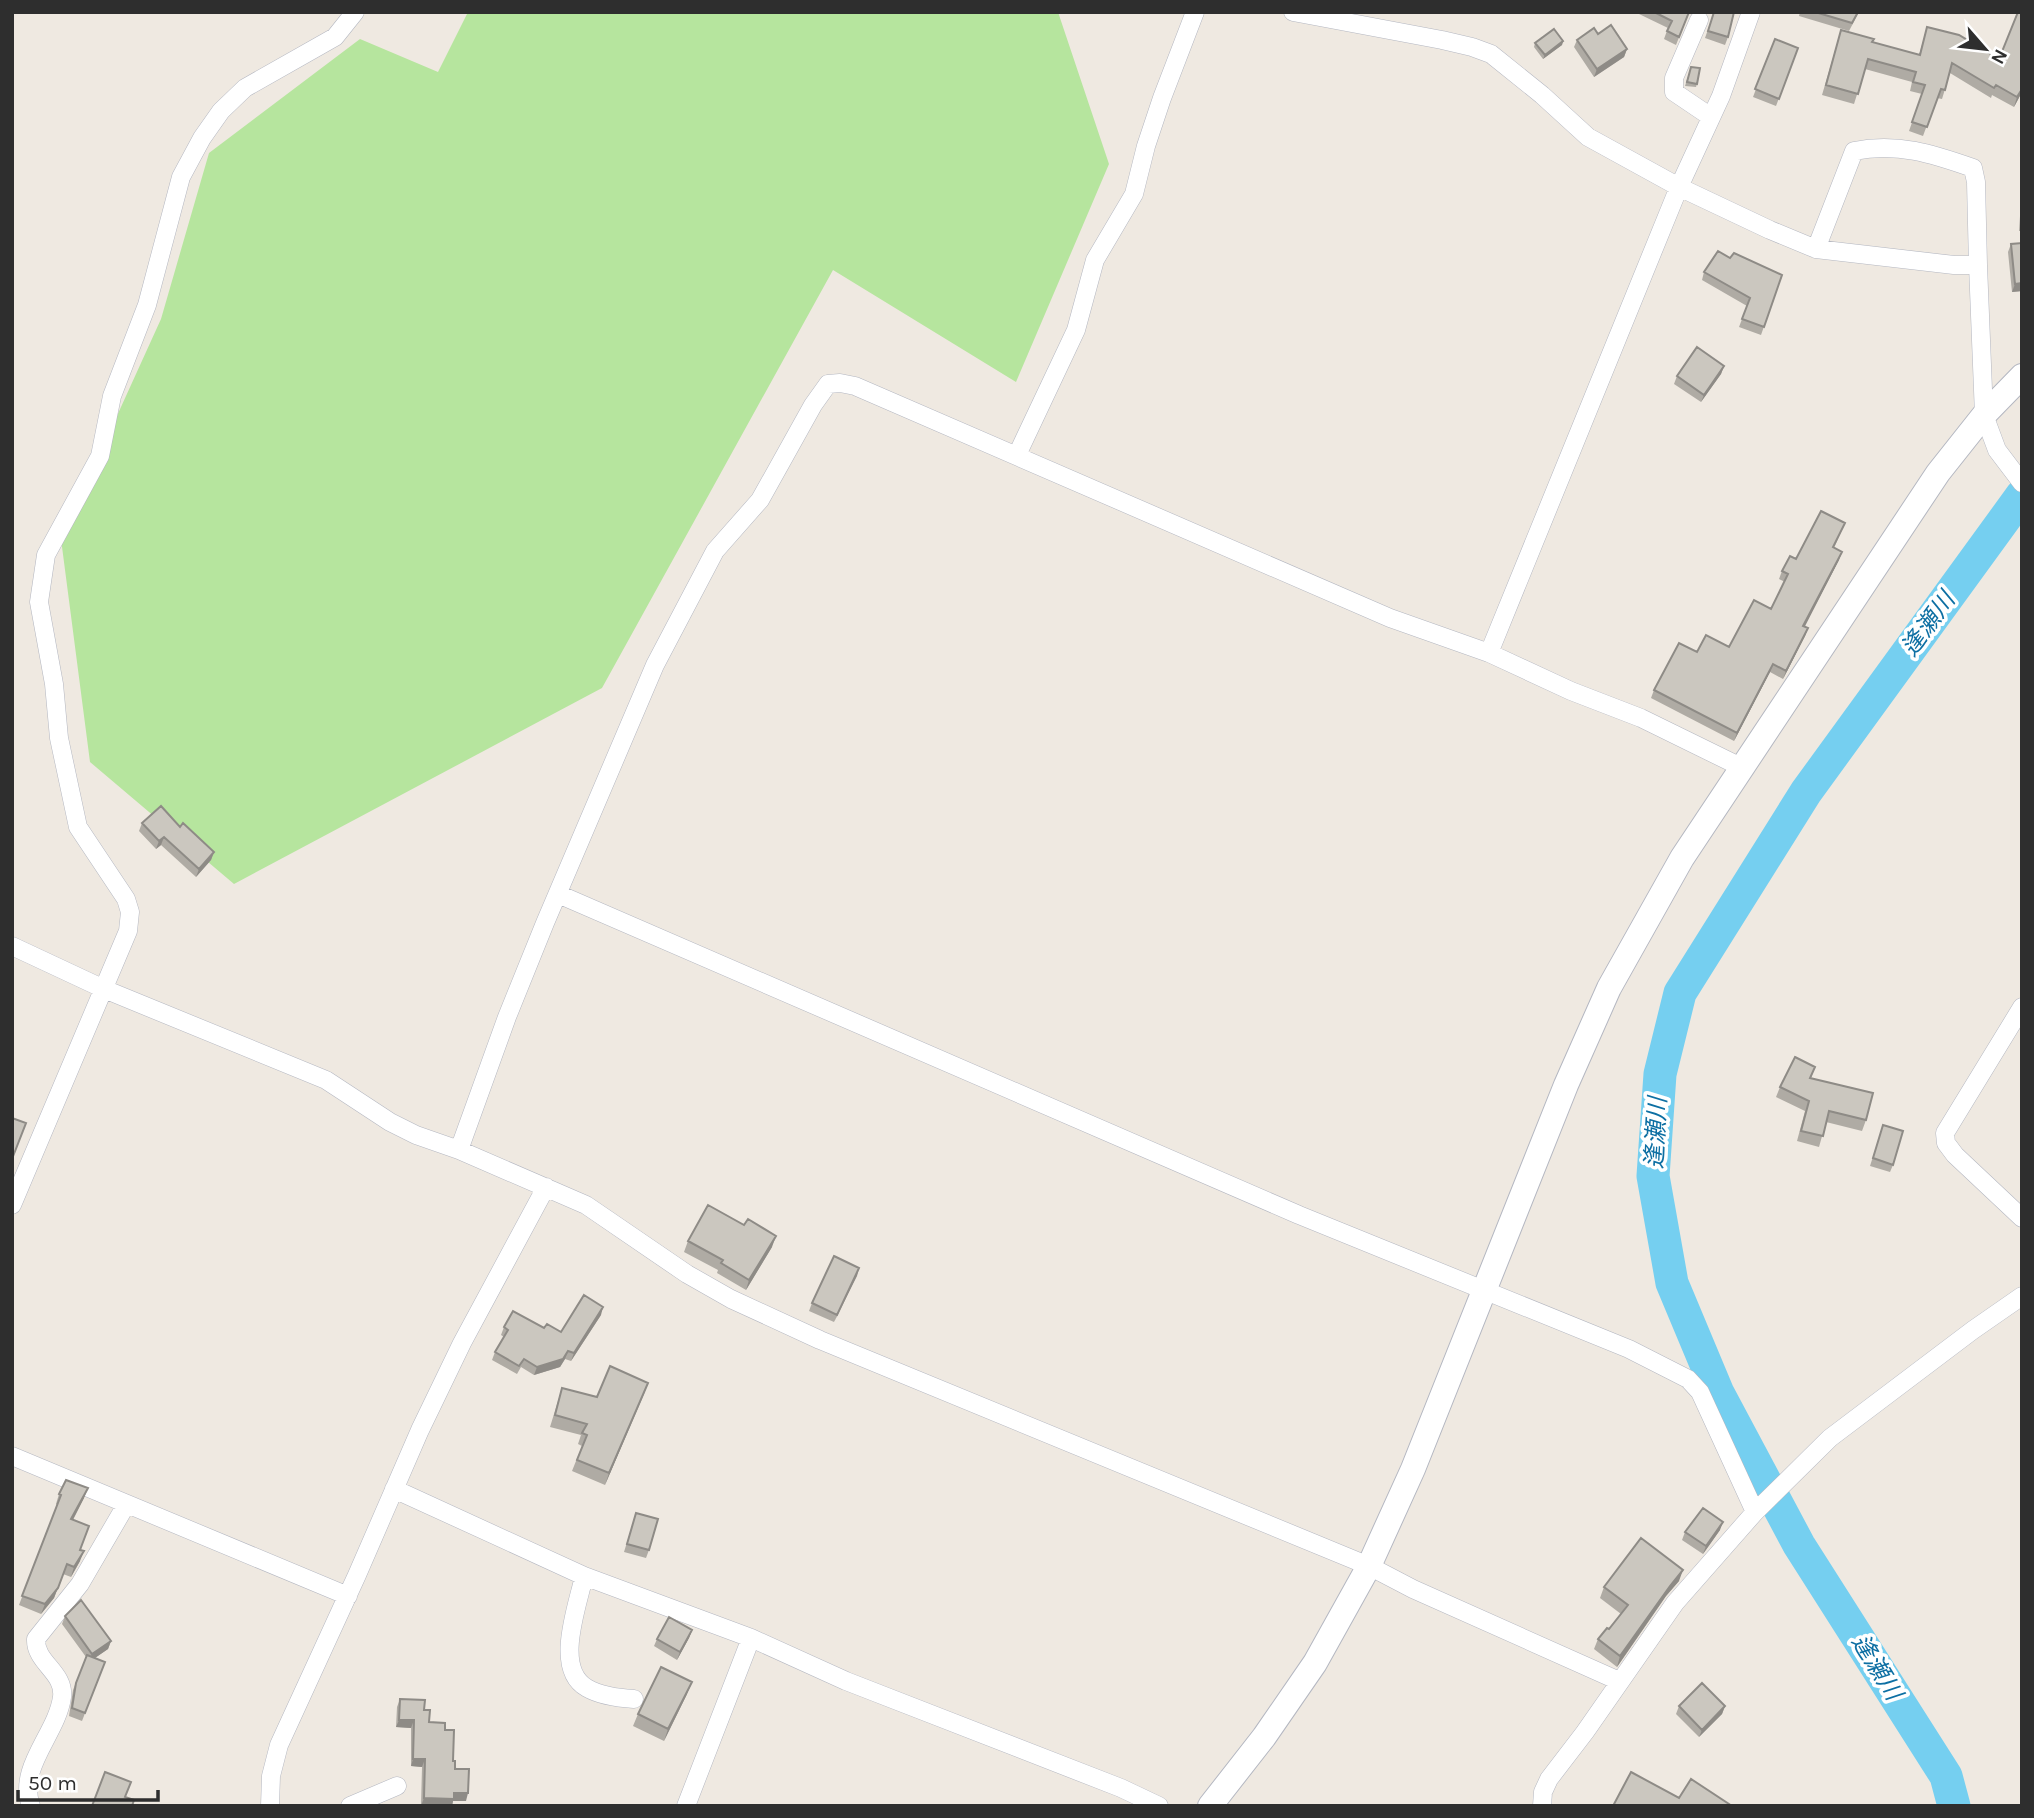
<svg xmlns="http://www.w3.org/2000/svg" width="2034" height="1818" font-family="Karla,'Noto Sans JP',sans-serif">
<rect width="100%" height="100%" fill="#efe9e1"/>
<path fill="#b6e59e" d="M468,12H1058L1109,164L1016,382L833,270L602,688L234,884L90,762L61,539L161,319L209,153L360,39L438,72Z"/>
<g fill="none" stroke-linecap="round" stroke-linejoin="round">
<path stroke="#75cff0" stroke-width="33" d="M1954,1806L1946,1776L1799,1545L1718,1393L1672,1283L1653,1176L1660,1074L1680,993L1806,792L2022,495"/>
<defs>
<path id="street" d="M1293,12L1442,40L1472,47L1491,54L1542,95L1588,137L1679,187L1770,230L1816,249L1954,265H1978L1984,415L1997,450L2022,483
M1699,20L1674,78V92L1711,117
M1816,249L1854,151C1897,142 1933,154 1973,168L1976,182L1978,265
M1017,455L1076,330L1095,260L1134,194L1146,146L1162,98L1195,12
M1489,653L1679,187L1721,96L1751,12
M558,894L1299,1215L1629,1349L1688,1379L1700,1392L1755,1512
M12,946L104,989L326,1080L390,1122L416,1135L459,1150L586,1205L687,1274L731,1299L820,1340L1369,1566L1413,1589L1619,1681
M2022,1007L1945,1133L1946,1143L1955,1155L2022,1218
M459,1150L507,1017L545,923L655,665L715,551L760,500L813,405L828,384L840,383L855,386L1390,618L1489,653L1571,691L1641,718L1741,767
M12,1205L128,931L130,912L126,899L78,827L59,738L54,684L39,602L46,555L100,456L112,396L147,305L181,177L202,138L221,111L245,88L335,37L355,12
M12,1456L348,1596
M394,1489L584,1576L751,1638L846,1681L1121,1788L1159,1806
M584,1576C578,1605 553,1669 587,1688C601,1696 617,1698 634,1699
M31,1806C17,1767 57,1734 62,1697C65,1672 35,1663 36,1639L80,1584L126,1505
M270,1806L271,1776L279,1745L357,1575L420,1430L462,1343L546,1187
M350,1806L397,1786
M686,1806L751,1638
M1542,1806L1543,1792L1549,1779L1585,1732L1675,1603L1755,1512L1830,1438L1973,1330L2022,1296"/>
<path id="secondary" d="M1210,1806L1264,1737L1315,1663L1369,1566L1413,1469L1566,1085L1609,988L1682,858L1938,473L1984,415L2022,376"/>
</defs>
<use href="#street" stroke="#b4b7c1" stroke-width="19"/>
<use href="#secondary" stroke="#b4b7c1" stroke-width="26"/>
<use href="#street" stroke="#fff" stroke-width="18"/>
<use href="#secondary" stroke="#fff" stroke-width="24"/>
</g>
<path fill="#afaba4" d="M1640,12H1689L1676,45L1664,39L1668,28L1639,14Z
M1714,12L1728,37L1725,45L1705,38Z
M1800,12H1859L1849,31L1799,16Z
M2022,12V92L2014,107L1992,95L1991,98L1950,73L1942,99L1937,98L1923,136L1909,131L1922,94L1910,91L1912,82L1865,69L1854,104L1822,95L1841,30L1872,42L1919,55L1927,27L1999,59Z
M1598,34L1627,49L1624,57L1594,77L1574,47L1577,40Z
M1775,39L1798,48L1776,106L1753,97Z
M1563,41L1562,45L1543,59L1534,47L1535,43Z
M1691,67L1697,84L1696,87L1685,86Z
M2022,186V231H2019Z
M2022,243V291L2012,292L2008,252L2011,244Z
M1730,258L1782,275L1761,335L1739,327L1747,306L1702,280L1704,272Z
M1724,366L1721,374L1701,402L1674,384L1677,376Z
M1845,523L1834,548L1839,560L1804,626L1808,628L1805,636L1783,679L1770,672L1734,741L1651,698L1654,690L1697,652L1729,647L1771,609L1785,582L1779,579L1782,571L1796,559Z
M142,823L180,827L214,852L211,860L196,877L161,845L156,849L139,831Z
M1815,1067L1811,1078L1866,1120L1862,1131L1826,1122L1819,1147L1797,1141L1805,1111L1776,1097L1780,1087Z
M1883,1125L1893,1165L1890,1172L1870,1166Z
M688,1241L772,1247L746,1290L717,1273L718,1270L684,1252Z
M859,1268L834,1322L809,1311L812,1303Z
M601,1315L571,1361L565,1359L560,1367L534,1375L521,1367L517,1374L492,1360L495,1352L504,1337L501,1335L504,1327L544,1328L561,1332Z
M648,1383L605,1485L572,1471L582,1446L578,1444L581,1435L550,1427L562,1388L597,1397Z
M59,1494L84,1498L73,1520L80,1550V1561L71,1577L63,1574L54,1598L41,1614L19,1605L57,1505L56,1504Z
M636,1513L649,1550L646,1558L624,1552Z
M1720,1530L1703,1554L1682,1540L1685,1532Z
M1679,1581L1666,1596L1617,1667L1594,1649L1598,1639L1609,1629L1621,1614L1600,1598L1604,1587Z
M65,1616L111,1641L108,1649L95,1658L105,1662L82,1721L69,1716L73,1690L86,1657L62,1624Z
M692,1630L689,1638L677,1660L654,1646L657,1639Z
M687,1694L664,1741L633,1726L638,1714Z
M400,1699L424,1710L429,1722L445,1730L466,1801H453L452,1806H421L422,1767L411,1766V1728L396,1727L397,1707Z
M1679,1706H1725L1722,1714L1699,1737L1676,1714Z"/>
<path fill="#8e8b86" d="M1563,41L1562,45L1543,59L1545,55Z
M1627,49L1624,57L1594,77L1597,69Z
M2022,89V92L2014,107L2017,97Z
M2022,283V291L2012,292L2015,284Z
M1724,366L1721,374L1701,402L1704,395Z
M1842,552L1839,560L1801,634L1803,626Z
M1808,628L1805,636L1783,679L1786,671Z
M1773,664L1770,672L1734,741L1737,733Z
M164,837L161,845L156,849L159,841Z
M214,852L211,860L196,877L199,869Z
M776,1236L772,1247L746,1290L749,1280Z
M859,1268L857,1276L834,1322L837,1315Z
M603,1307L601,1315L571,1361L574,1353Z
M568,1351L565,1359L560,1367L534,1375L537,1367Z
M648,1383L644,1394L605,1485L609,1473Z
M88,1488L84,1498L68,1529L71,1519Z
M1723,1522L1720,1530L1703,1554L1706,1546Z
M84,1551L80,1561L71,1577L74,1567Z
M67,1564L54,1598L41,1614L45,1604Z
M1683,1570L1679,1581L1666,1596L1617,1667L1620,1656L1670,1586Z
M692,1630L689,1638L677,1660L680,1652Z
M111,1641L108,1649L89,1662L92,1654Z
M692,1682L687,1694L664,1741L668,1729Z
M1725,1706L1722,1714L1699,1737L1702,1730Z
M399,1720H414L411,1728L396,1727Z
M413,1759H425L422,1767L411,1766Z
M454,1793H468L466,1801H453L452,1806H421L424,1798Z"/>
<path fill="#cbc7bf" stroke="#8e8b86" stroke-width="2" d="M1654,12H1689L1679,37L1667,31L1672,21Z
M1714,12H1734L1728,37L1708,31Z
M1815,12H1858L1852,23Z
M2018,12H2022V89L2017,97L1996,85L1994,88L1952,63L1945,90L1941,89L1927,127L1912,122L1925,85L1913,82L1916,72L1868,59L1858,94L1826,85L1841,30L1874,39L1872,42L1920,55L1927,27L1959,35L1999,59Z
M1611,25L1627,49L1597,69L1577,40L1594,28L1598,34Z
M1554,29L1563,41L1545,55L1535,43Z
M1775,39L1798,48L1779,99L1755,89Z
M1691,67L1700,68L1697,84L1687,82Z
M2022,243V283L2015,284L2011,244Z
M1718,251L1730,258L1734,253L1782,275L1764,327L1742,319L1750,298L1704,272Z
M1697,347L1724,366L1704,395L1677,376Z
M1821,511L1845,523L1833,547L1842,552L1803,626L1808,628L1786,671L1773,664L1737,733L1654,690L1679,643L1697,652L1706,635L1729,647L1754,600L1771,609L1788,574L1782,571L1790,556L1796,559Z
M161,806L180,827L183,823L214,852L199,869L164,837L159,841L142,823Z
M1795,1057L1815,1067L1810,1078L1873,1093L1866,1120L1829,1111L1823,1136L1801,1131L1809,1101L1780,1087Z
M12,1118L26,1123L12,1159Z
M1883,1125L1903,1131L1893,1165L1873,1158Z
M708,1205L744,1225L748,1219L776,1236L749,1280L721,1263L723,1260L688,1241Z
M834,1256L859,1268L837,1315L812,1303Z
M584,1295L603,1307L574,1353L568,1351L563,1359L537,1367L524,1359L519,1366L495,1352L508,1330L504,1327L513,1311L544,1328L547,1324L561,1332Z
M610,1366L648,1383L609,1473L577,1460L587,1435L582,1433L587,1424L555,1415L562,1388L597,1397Z
M66,1480L88,1488L71,1519L89,1526L80,1550L84,1551L74,1567L67,1564L58,1588L45,1604L22,1596L61,1495L59,1494Z
M1703,1508L1723,1522L1706,1546L1685,1532Z
M636,1513L658,1519L649,1550L627,1544Z
M1641,1538L1683,1570L1670,1586L1620,1656L1598,1639L1607,1628L1609,1629L1628,1605L1604,1587Z
M81,1600L111,1641L92,1654L65,1616Z
M669,1617L692,1630L680,1652L657,1639Z
M87,1655L105,1662L85,1713L72,1708L76,1683Z
M661,1667L692,1682L668,1729L638,1714Z
M1702,1683L1725,1706L1702,1730L1679,1706Z
M400,1699L425,1700L424,1710H430L429,1722L445,1723V1730H454L453,1761H455V1769H469L468,1793H454V1799L424,1798L425,1759H413L414,1720H399Z
M105,1772L131,1782L125,1797L134,1800L132,1806H92Z
M1631,1772L1679,1798L1691,1779L1732,1806H1613Z"/>
<g text-anchor="middle" dominant-baseline="central" stroke-width="7" stroke-linejoin="round" paint-order="stroke">
<g font-size="24" font-style="italic" fill="#0d6fa3" stroke="#fff">
<text transform="translate(1928 624) rotate(-54)">逢瀬川</text>
<text transform="translate(1656 1133) rotate(-87)">逢瀬川</text>
<text transform="translate(1877 1667) rotate(58)">逢瀬川</text>
</g>
</g>
<rect width="2034" height="1818" fill="none" stroke="#2e2e2e" stroke-width="28"/>
<g transform="translate(1985 49) rotate(118)" stroke="#ffffff" stroke-width="5" paint-order="stroke">
<path d="M0-5L12 26L0 18L-12 26Z" fill="#2e2e2e"/>
<text y="-10" font-size="19" font-weight="bold" text-anchor="middle" fill="#2e2e2e">N</text>
</g>
<path d="M18 1790v10h140v-10" fill="none" stroke="#2e2e2e" stroke-width="3.5"/>
<text x="28" y="1790" font-size="21" fill="#2e2e2e" stroke="#ffffff" stroke-width="5" paint-order="stroke">50 m</text>
</svg>
